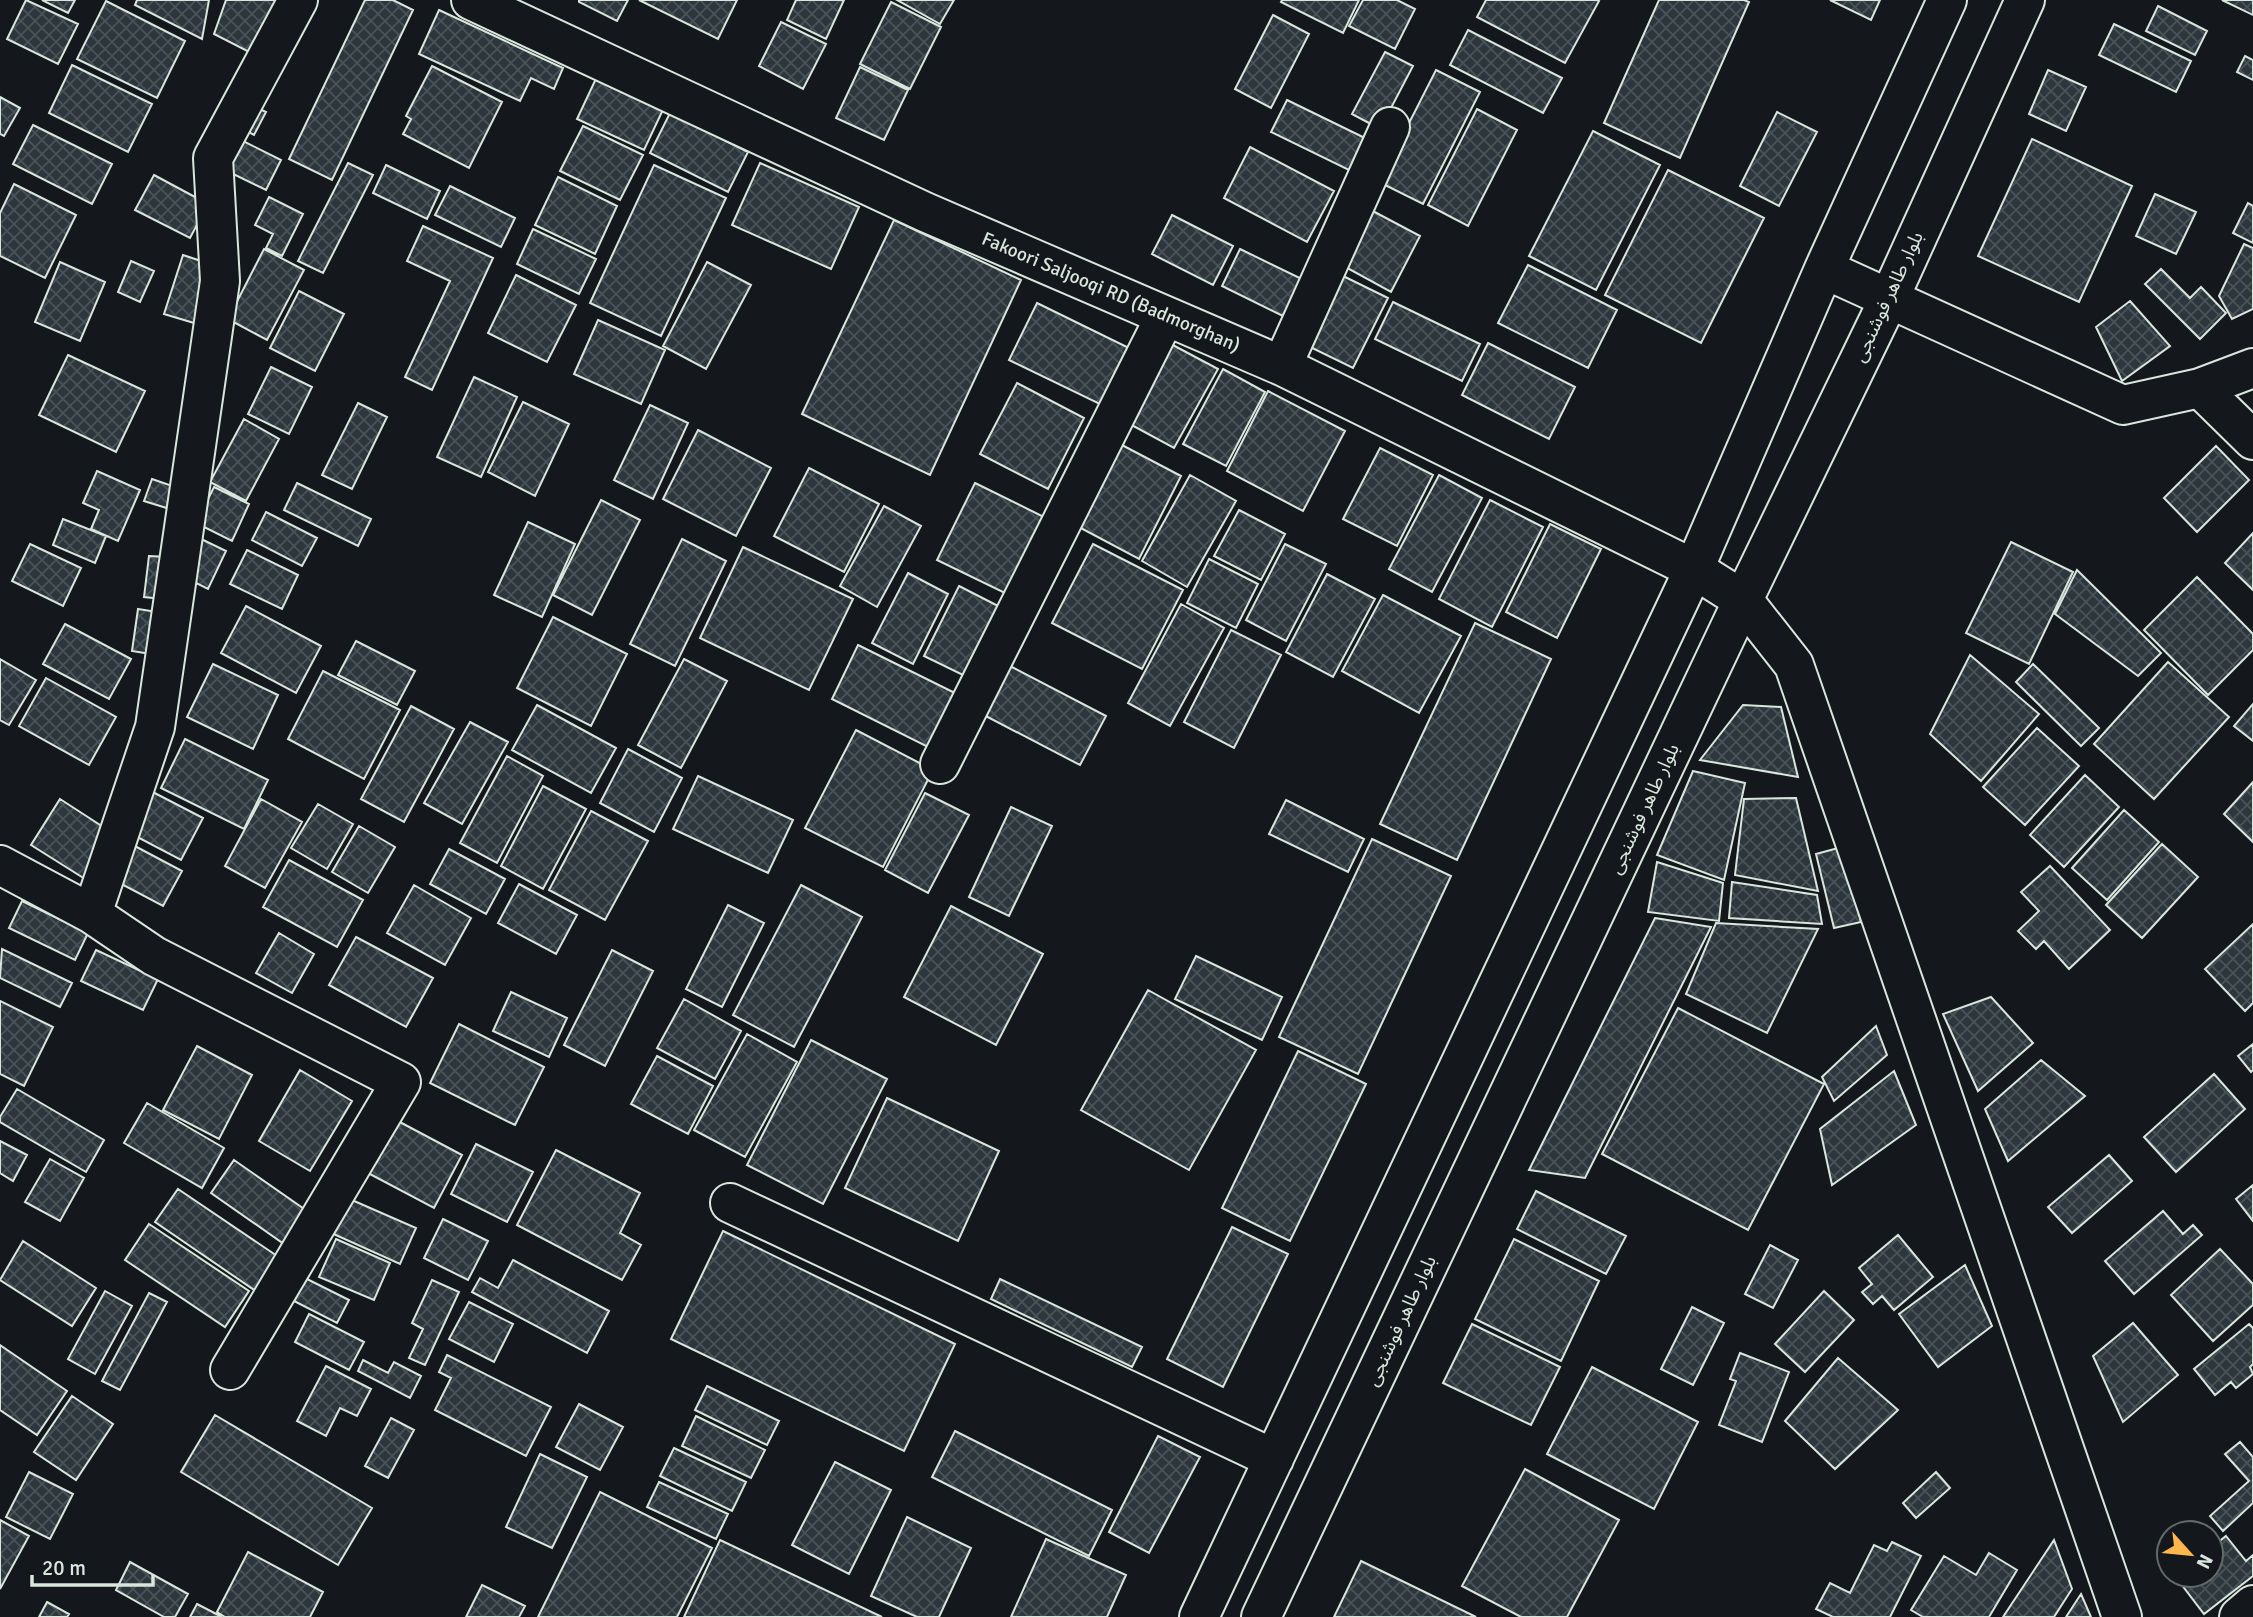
<svg xmlns="http://www.w3.org/2000/svg" width="2253" height="1617" font-family="Signika,'Noto Sans Arabic',sans-serif">
<defs>
<pattern id="building-cross-hatch" width="8" height="8" patternUnits="userSpaceOnUse" patternTransform="scale(1.75)"><rect width="8" height="8" fill="#2c363c"/><path d="M0 0l8 8M0 8l8-8" fill="none" stroke="#4a5358"/></pattern>
</defs>
<rect width="100%" height="100%" fill="#14181c"/>
<path fill="url(#building-cross-hatch)" stroke="#d8e6dc" stroke-width="2" d="M26,0L78,24L58,64L7,39Z
M42,0H75L68,13Z
M137,0H209L202,39L135,5Z
M226,0H283L255,55L214,34Z
M365,0H393L413,10L332,180L289,159Z
M579,0H628L617,21L579,2Z
M639,0H737L718,39Z
M796,0H844L826,39L787,20Z
M897,0H954L940,24Z
M1282,0H1359L1343,33L1281,2Z
M1363,0H1397L1415,9L1395,49L1349,26Z
M1486,0H1597L1599,1L1565,63L1477,17Z
M1659,0H1744L1749,2L1680,158L1604,123Z
M1830,0H1880L1871,20Z
M2222,0H2253V15Z
M106,1L185,41L157,98L77,59Z
M891,2L941,27L910,89L860,64Z
M2158,6L2207,31L2195,55L2146,31Z
M439,10L563,68L554,89L531,78L520,101L419,54Z
M1273,15L1309,34L1271,108L1235,89Z
M781,22L826,44L803,89L759,66Z
M2114,24L2191,61L2176,92L2099,55Z
M1468,30L1562,78L1543,113L1450,65Z
M1385,52L1413,66L1380,129L1352,114Z
M2245,56L2253,60V80L2237,72Z
M72,65L152,104L128,152L49,113Z
M432,66L502,102L469,168L403,134L411,119L406,116Z
M860,67L908,90L884,140L836,118Z
M601,68L668,99L644,150L577,119Z
M1436,70L1480,92L1423,204L1379,182Z
M2048,70L2086,87L2066,131L2029,114Z
M0,97L20,108L4,136L0,134Z
M1287,100L1369,140L1353,172L1271,132Z
M247,103L266,112L254,135L235,125Z
M1477,109L1517,130L1468,226L1428,205Z
M1777,112L1817,132L1779,206L1740,186Z
M670,113L748,152L728,192L650,153Z
M33,125L112,164L92,204L13,164Z
M583,126L643,155L620,200L560,171Z
M1593,131L1660,165L1596,290L1529,256Z
M239,139L281,160L266,190L225,170Z
M2032,139L2132,186L2079,302L1978,256Z
M1250,147L1334,191L1307,242L1224,198Z
M348,163L373,175L323,273L298,261Z
M760,163L859,207L831,269L732,225Z
M386,165L440,191L427,219L373,193Z
M654,165L726,198L661,336L590,303Z
M1668,170L1764,218L1701,343L1605,295Z
M154,175L208,204L190,238L135,210Z
M558,177L617,206L595,254L535,225Z
M14,184L76,215L45,278L0,256V213Z
M450,186L515,218L501,247L435,215Z
M2155,194L2196,212L2176,254L2136,236Z
M269,197L303,214L282,256L266,248L273,234L255,225Z
M2248,203L2253,206V243L2233,233Z
M1369,209L1420,236L1391,292L1340,264Z
M1172,215L1233,246L1213,285L1152,254Z
M894,220L1021,280L930,475L802,414Z
M423,226L493,258L432,390L405,377L450,281L407,261Z
M533,229L596,259L579,294L517,264Z
M2244,244L2253,248V309L2232,319L2219,296Z
M264,249L304,270L267,340L228,319Z
M1240,249L1312,284L1293,321L1222,286Z
M183,255L213,265L194,323L164,314Z
M131,261L154,271L140,302L118,292Z
M60,262L105,282L80,341L35,322Z
M707,262L751,285L706,369L663,346Z
M1528,265L1617,310L1588,368L1498,323Z
M2161,269L2190,298L2201,287L2226,313L2200,339L2145,284Z
M1337,273L1388,298L1353,368L1302,343Z
M516,275L576,305L547,362L488,333Z
M299,291L344,314L315,371L270,348Z
M2130,301L2170,346L2122,381L2096,327Z
M1393,302L1480,344L1462,381L1375,339Z
M1037,303L1133,350L1106,407L1009,360Z
M598,320L665,350L641,404L574,374Z
M1169,343L1218,369L1174,448L1126,422Z
M1488,343L1575,387L1549,439L1462,395Z
M68,355L145,391L116,452L39,415Z
M271,367L312,387L289,434L248,414Z
M1223,369L1265,392L1226,466L1183,444Z
M474,377L517,397L481,477L437,457Z
M1017,383L1084,418L1048,489L980,454Z
M1268,391L1345,431L1303,511L1227,471Z
M523,402L569,424L535,496L488,472Z
M358,403L387,417L352,489L322,475Z
M650,405L688,423L653,499L614,480Z
M244,419L279,439L246,501L210,482Z
M698,430L771,468L736,536L663,499Z
M1120,444L1181,476L1139,559L1077,526Z
M2216,446L2249,480L2197,532L2164,498Z
M1380,448L1433,475L1397,546L1343,519Z
M809,468L879,504L844,572L774,536Z
M97,471L140,490L118,541L91,529L99,510L83,503Z
M1190,475L1236,501L1187,587L1142,561Z
M1439,475L1482,498L1432,592L1389,569Z
M152,479L181,489L173,510L144,501Z
M297,483L371,519L358,546L284,510Z
M975,483L1048,519L1011,596L937,560Z
M214,487L249,504L232,541L196,523Z
M601,500L640,520L592,615L553,595Z
M1490,500L1543,527L1492,627L1439,599Z
M884,506L921,526L877,607L840,586Z
M1239,510L1285,534L1261,580L1214,556Z
M266,512L317,538L302,566L252,540Z
M63,519L106,536L95,563L53,545Z
M528,522L575,544L542,617L494,595Z
M1550,524L1601,549L1557,638L1506,612Z
M2253,533V590L2225,563Z
M197,537L226,551L208,589L178,574Z
M682,539L726,561L675,666L630,644Z
M2011,542L2073,572L2029,664L1966,633Z
M30,544L81,568L63,606L12,581Z
M1093,544L1183,590L1142,669L1052,623Z
M1285,544L1326,564L1286,641L1246,620Z
M743,547L853,599L809,690L700,638Z
M247,550L298,575L282,609L230,584Z
M149,556L167,557L162,599L144,597Z
M1209,559L1258,584L1236,628L1187,603Z
M2077,570L2161,653L2138,676L2055,614Z
M908,573L948,594L913,664L872,643Z
M1327,574L1375,599L1333,677L1286,652Z
M2197,577L2253,634V650L2208,695L2144,630Z
M959,586L1004,609L969,678L924,656Z
M1383,595L1461,636L1419,713L1342,671Z
M1181,604L1224,628L1170,726L1128,703Z
M246,606L321,646L296,693L221,653Z
M138,609L164,613L157,655L132,651Z
M553,617L627,654L591,726L517,688Z
M1475,623L1551,659L1457,860L1380,824Z
M65,624L131,659L109,699L43,664Z
M1231,630L1281,655L1234,748L1184,722Z
M356,641L415,671L397,705L338,675Z
M858,645L963,697L936,751L832,699Z
M1970,655L2039,714L1981,781L1930,734Z
M0,659L36,680L9,725L0,720Z
M684,659L727,681L681,768L638,745Z
M2168,662L2229,717L2154,799L2094,744Z
M213,664L278,695L253,749L187,717Z
M1006,664L1106,716L1080,765L980,713Z
M2033,664L2099,728L2081,746L2016,682Z
M323,671L400,710L364,779L288,739Z
M46,678L116,717L89,765L19,726Z
M2253,704V741L2234,726Z
M537,705L616,748L591,793L512,750Z
M1743,705L1781,707L1798,777L1700,760Z
M411,706L454,729L404,822L361,799Z
M470,722L508,742L462,824L424,803Z
M2037,728L2079,766L2025,825L1983,787Z
M856,730L933,770L883,867L805,828Z
M185,739L268,780L244,829L161,788Z
M628,749L682,778L654,832L600,803Z
M507,756L543,776L497,863L460,843Z
M1693,771L1745,783L1724,880L1657,855Z
M2085,775L2119,807L2064,867L2030,835Z
M698,776L793,820L768,873L673,829Z
M2253,782V842L2224,814Z
M543,786L586,809L543,889L501,866Z
M145,788L203,818L181,860L124,830Z
M925,793L969,815L928,893L885,870Z
M1796,798L1818,891L1735,875L1744,799Z
M60,799L114,834L85,879L31,845Z
M261,799L302,822L265,888L225,866Z
M1286,800L1364,839L1348,872L1269,834Z
M318,804L353,824L327,869L291,848Z
M1011,807L1052,826L1009,916L969,897Z
M2124,810L2159,842L2107,900L2072,868Z
M591,811L648,841L605,920L549,890Z
M359,826L395,847L368,893L332,872Z
M1372,839L1451,876L1358,1074L1279,1037Z
M131,844L182,871L163,906L112,879Z
M2162,844L2198,877L2142,938L2106,905Z
M1842,847L1861,922L1834,928L1816,854Z
M449,849L505,879L486,914L430,884Z
M289,860L363,900L337,947L263,907Z
M1657,862L1723,883L1719,921L1648,912Z
M2050,866L2110,930L2069,969L2044,941L2036,949L2018,931L2039,911L2021,892Z
M1732,882L1817,895L1822,924L1729,918Z
M519,884L577,915L556,954L498,923Z
M414,885L471,918L445,965L387,933Z
M801,885L862,917L794,1047L733,1015Z
M22,901L88,933L75,960L9,928Z
M728,905L764,923L722,1007L686,989Z
M951,906L1043,954L996,1045L904,997Z
M1655,918L1711,927L1585,1178L1529,1170Z
M1716,923L1818,929L1767,1033L1686,994Z
M2253,924V1003L2245,1011L2205,969Z
M279,933L314,954L292,993L256,973Z
M356,937L433,978L406,1027L329,985Z
M2,949L72,983L60,1007L0,978Z
M96,950L158,979L143,1010L81,981Z
M612,950L653,971L605,1066L564,1045Z
M1196,956L1282,997L1262,1040L1175,999Z
M1148,990L1256,1050L1189,1170L1081,1110Z
M511,992L567,1018L549,1057L493,1031Z
M1991,997L2033,1043L1978,1091L1943,1014Z
M684,999L741,1031L715,1079L657,1048Z
M0,1001L53,1027L24,1086L0,1074Z
M1678,1008L1824,1084L1748,1230L1602,1154Z
M459,1024L544,1067L515,1125L430,1083Z
M1876,1026L1887,1055L1834,1101L1822,1077Z
M747,1034L797,1062L745,1157L694,1130Z
M811,1040L887,1079L823,1204L747,1165Z
M2253,1044V1070L2251,1072L2238,1056Z
M197,1046L252,1075L219,1139L163,1110Z
M1298,1051L1366,1084L1290,1241L1222,1208Z
M657,1056L713,1086L688,1134L631,1104Z
M2041,1060L2085,1096L2008,1161L1985,1109Z
M300,1070L352,1101L310,1171L259,1141Z
M1894,1071L1916,1125L1832,1185L1820,1129Z
M2214,1074L2245,1109L2176,1172L2144,1137Z
M17,1089L104,1140L86,1172L0,1122V1117Z
M887,1098L999,1151L958,1241L845,1188Z
M147,1103L224,1148L202,1188L124,1143Z
M396,1120L462,1155L434,1208L368,1173Z
M0,1141L27,1155L13,1181L0,1173Z
M476,1144L533,1172L507,1222L451,1194Z
M556,1150L640,1193L620,1233L641,1245L622,1280L517,1225Z
M2109,1155L2132,1181L2072,1233L2048,1207Z
M50,1159L84,1178L60,1221L25,1202Z
M234,1160L307,1211L284,1244L211,1193Z
M2253,1185V1221L2236,1199Z
M178,1189L280,1258L257,1292L155,1222Z
M1536,1191L1626,1236L1606,1274L1517,1229Z
M345,1197L416,1228L400,1264L329,1232Z
M2163,1211L2183,1234L2193,1225L2202,1235L2134,1294L2105,1261Z
M443,1219L488,1241L468,1280L424,1258Z
M149,1224L249,1291L225,1327L125,1260Z
M1232,1227L1288,1254L1223,1387L1167,1359Z
M723,1231L955,1344L904,1451L671,1339Z
M1898,1235L1933,1277L1894,1310L1882,1296L1873,1304L1862,1292L1872,1284L1859,1268Z
M336,1239L390,1263L374,1300L319,1277Z
M1514,1239L1599,1281L1561,1361L1475,1319Z
M23,1241L96,1288L72,1326L0,1280Z
M1770,1245L1798,1260L1773,1308L1745,1294Z
M2220,1249L2253,1284V1305L2213,1341L2171,1295Z
M513,1260L609,1311L587,1353L472,1292L480,1278L498,1288Z
M1965,1265L1992,1326L1938,1367L1899,1314Z
M305,1278L349,1300L337,1323L294,1301Z
M1000,1279L1142,1347L1132,1367L991,1299Z
M432,1280L459,1292L425,1365L409,1358L423,1329L412,1323Z
M105,1291L132,1306L95,1374L68,1359Z
M1824,1291L1854,1320L1805,1372L1775,1344Z
M149,1293L167,1302L120,1390L102,1381Z
M469,1302L513,1324L494,1362L449,1339Z
M1692,1307L1724,1323L1693,1385L1661,1369Z
M309,1314L364,1342L349,1370L295,1342Z
M2133,1323L2178,1375L2123,1422L2093,1356Z
M1472,1324L1560,1367L1531,1425L1443,1383Z
M2249,1324L2253,1328V1364L2250,1367L2253,1374L2236,1388L2231,1382L2215,1395L2194,1369Z
M0,1345L67,1391L37,1435L0,1410Z
M1740,1353L1789,1372L1762,1442L1719,1425L1736,1381L1730,1379Z
M447,1355L551,1407L526,1456L435,1410L451,1378L439,1372Z
M1838,1358L1898,1410L1835,1469L1785,1421Z
M363,1360L388,1373L394,1362L421,1376L410,1398L358,1371Z
M326,1366L371,1389L357,1416L340,1408L326,1436L297,1421Z
M1592,1367L1698,1422L1654,1509L1547,1454Z
M707,1386L779,1421L767,1445L695,1410Z
M72,1396L113,1424L76,1480L34,1452Z
M579,1404L623,1427L600,1470L556,1447Z
M215,1415L372,1508L338,1565L181,1472Z
M696,1416L765,1450L751,1478L682,1446Z
M391,1418L414,1430L388,1478L365,1466Z
M955,1431L1112,1510L1089,1556L932,1477Z
M1158,1436L1200,1457L1149,1553L1109,1532Z
M2240,1442L2253,1457V1503L2223,1531L2210,1516L2249,1481L2225,1454Z
M674,1448L746,1482L732,1511L660,1476Z
M540,1454L587,1477L552,1548L506,1527Z
M835,1462L891,1490L849,1574L792,1545Z
M1525,1469L1619,1520L1567,1617H1521L1462,1586Z
M29,1472L73,1494L50,1539L6,1517Z
M1936,1472L1950,1488L1916,1518L1903,1503Z
M659,1482L728,1514L716,1539L647,1507Z
M600,1492L712,1548L677,1617H538Z
M907,1517L971,1548L939,1617H917L871,1596Z
M0,1520L29,1536L0,1589Z
M2226,1536L2246,1561L2253,1555V1576L2204,1614L2175,1576L2211,1575V1548Z
M1046,1539L1126,1575L1107,1617H1011Z
M720,1540L882,1617H684Z
M2054,1540L2072,1589L2054,1617H2003Z
M1892,1542L1921,1556L1890,1617H1833L1816,1609L1830,1583L1850,1593L1874,1545L1887,1551Z
M248,1552L323,1592L310,1617H225L217,1612Z
M1989,1553L2017,1570L1989,1617H1923L1911,1610L1944,1556L1976,1575Z
M1361,1561L1476,1617H1334Z
M130,1562L188,1594L175,1617H164L116,1590Z
M482,1585L525,1606L519,1617H466Z
M2081,1594L2091,1617H2066Z
M47,1602L69,1614L67,1617H39Z
M197,1604L222,1617H190Z"/>
<g fill="none" stroke-linecap="round" stroke-linejoin="round">
<defs>
<path id="minor" d="M471,0L925,212L1282,366L1694,569L1743,600L1794,665L2122,1617
M1824,269L2123,405L2200,388L2253,368
M1282,366L1390,127
M2200,388L2253,440
M940,764L1165,317
M0,865L92,914L154,956L401,1082L230,1370
M92,914L155,727L220,281L213,158L298,0
M730,1203L1274,1459
M1199,1617L1694,569L1824,269L1947,0
M1261,1617L1743,600L1889,299L2025,0
M2239,1617L2253,1605"/>
</defs>
<use href="#minor" stroke="#d8e6dc" stroke-width="42"/>
<use href="#minor" stroke="#14181c" stroke-width="38"/>
</g>
<g text-anchor="middle" dominant-baseline="central" stroke-width="5" stroke-linejoin="round" paint-order="stroke">
<g font-size="19" fill="#d8e6dc" stroke="#14181c">
<text transform="translate(1111 292) rotate(23)">Fakoori Saljooqi RD (Badmorghan)</text>
<text transform="translate(1888 297) rotate(-65)">بلوار طاهر فوشنجی</text>
<text transform="translate(1644 809) rotate(-65)">بلوار طاهر فوشنجی</text>
<text transform="translate(1401 1321) rotate(-65)">بلوار طاهر فوشنجی</text>
</g>
</g>
<g transform="translate(2190 1554) rotate(117)"><circle r="33" fill="#14181c" stroke="#626a69" stroke-width="2"/>
<path d="M0-5L12 26L0 18L-12 26Z" fill="#ffb74d"/>
<text y="-10" font-size="19" font-weight="bold" text-anchor="middle" fill="#d8e6dc">N</text>
</g>
<path d="M32 1575v10h121v-10" fill="none" stroke="#d8e6dc" stroke-width="3.5"/>
<text x="42" y="1575" font-size="21" fill="#d8e6dc" stroke="#14181c" stroke-width="5" paint-order="stroke">20 m</text>
</svg>
